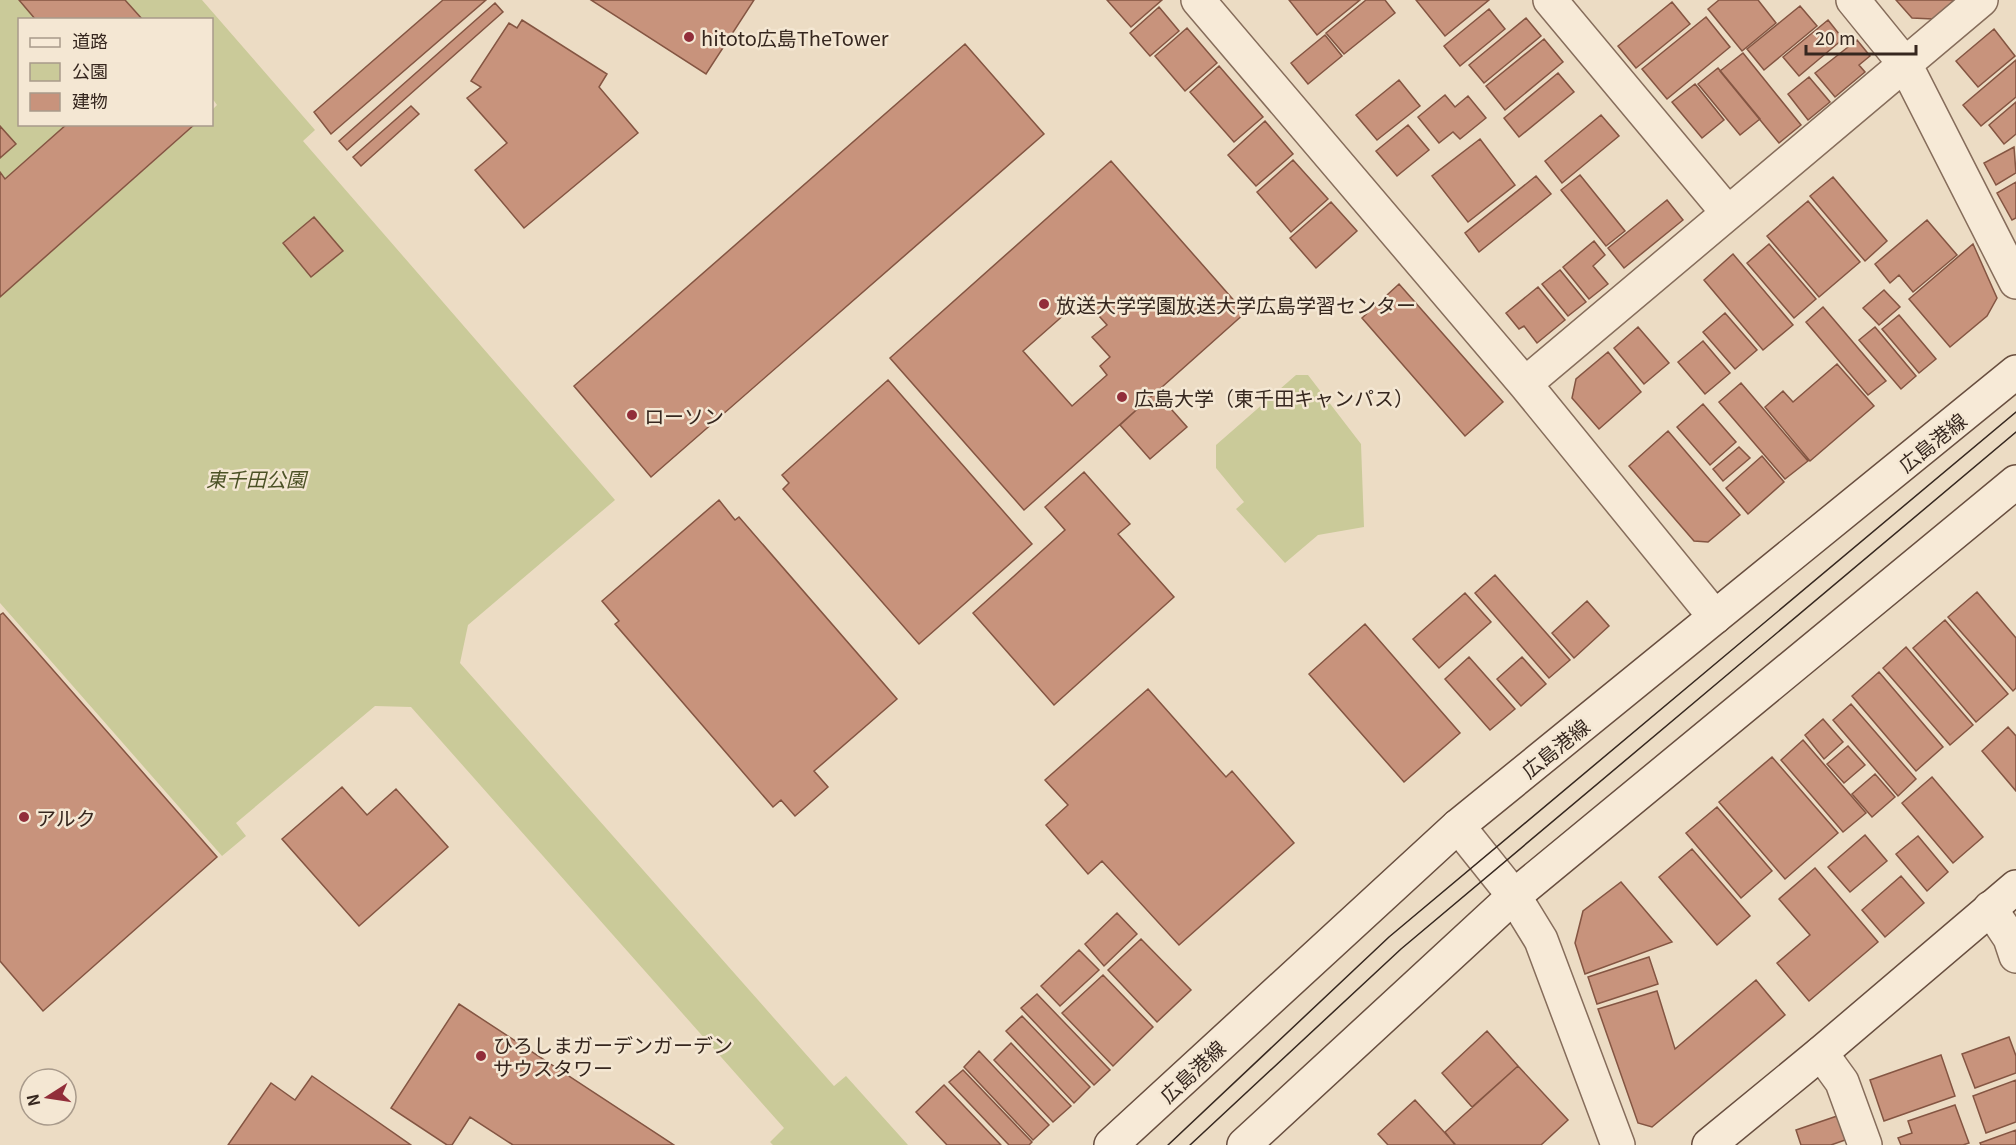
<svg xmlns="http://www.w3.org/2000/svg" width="2016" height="1145" font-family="Georgia,'Noto Sans JP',serif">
<rect width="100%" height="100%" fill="#ecdcc4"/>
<path fill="#caca99" d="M0,0H19L36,19L20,20V124L67,125L5,179L0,172Z
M125,0H202L315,130L303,141L615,500L468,625L460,663L834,1086L846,1076L908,1145H773L770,1142L784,1128L411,707L375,706L236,823L246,836L222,856L0,603V297L195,125L212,124V110L217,105L212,98V20L143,19Z
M1296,375H1308L1361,444L1364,527L1318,535L1285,563L1236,509L1244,502L1216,468V445Z"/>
<path fill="#c8937c" stroke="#845542" stroke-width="1.5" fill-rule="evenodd" d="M19,0H125L143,20H36Z
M443,0H486L331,134L314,112Z
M591,0H754L706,74Z
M1107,0H1162L1131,27Z
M1289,0H1360L1317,35Z
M1366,0H1385L1395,13L1344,54L1326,33Z
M1416,0H1489L1445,36Z
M1719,0H1758L1776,23L1742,51L1708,9Z
M1896,0H1955L1933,19L1912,18Z
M1672,2L1690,24L1636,68L1618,46Z
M495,3L503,12L347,150L339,141Z
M1800,6L1817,26L1764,70L1747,49Z
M1159,7L1179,31L1150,56L1130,33Z
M1489,9L1505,29L1460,66L1444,46Z
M1706,17L1730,47L1667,99L1642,69Z
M1526,18L1541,36L1484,83L1469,65Z
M522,20L607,74L599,87L638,133L524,228L475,170L507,143L467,98L481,87L471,81L509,23L517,28Z
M1828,20L1843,39L1799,76L1783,57Z
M1187,28L1217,63L1185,91L1155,56Z
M1994,29L2015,56L1978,87L1956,61Z
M1325,35L1342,56L1308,84L1291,63Z
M1544,39L1563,62L1505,110L1486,86Z
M1857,40L1870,56L1859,65L1865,72L1835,97L1815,73Z
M965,44L1044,134L651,477L574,386Z
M1743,53L1801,125L1779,143L1720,71Z
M2016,60V97L1981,126L1963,105Z
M1219,66L1263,117L1234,142L1190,92Z
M1718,68L1760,119L1740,135L1698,84Z
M1558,73L1574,92L1519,137L1504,118Z
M1809,77L1830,102L1808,120L1788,94Z
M1399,80L1420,106L1377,140L1356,115Z
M1695,84L1724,120L1702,138L1672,102Z
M1445,95L1455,107L1468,96L1486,118L1460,139L1453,132L1439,143L1418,117Z
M2016,102V134L2004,144L1989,125Z
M411,106L419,114L361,166L353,157Z
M1601,115L1619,136L1562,183L1545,161Z
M1265,121L1293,154L1256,186L1228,155Z
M67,124H195L0,297V172L5,179Z
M1408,125L1429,150L1397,176L1376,151Z
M0,126L16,144L0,158Z
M1480,139L1515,185L1468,222L1432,176Z
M2014,147L2016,173L1996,185L1984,163Z
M1293,160L1328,199L1291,232L1257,192Z
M1111,161L1245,313L1024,510L890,358ZM1083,298L1107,325L1092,337L1110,357L1100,366L1107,375L1072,406L1023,351Z
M1580,175L1625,231L1606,246L1561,190Z
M1536,176L1551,194L1479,252L1465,233Z
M1833,177L1887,241L1865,261L1810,196Z
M2016,182V218L2012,220L1997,193Z
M1667,200L1683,220L1624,268L1608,248Z
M1808,201L1860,262L1819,297L1767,236Z
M1331,202L1357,231L1316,268L1290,238Z
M314,217L343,251L311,277L283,243Z
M1927,220L1957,255L1913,292L1899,275L1890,283L1875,264Z
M1594,241L1605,255L1593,266L1608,284L1589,299L1563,267Z
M1769,244L1816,299L1794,318L1747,263Z
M1973,244L1997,298L1987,316L1950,347L1909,299Z
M1733,254L1793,325L1763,350L1704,280Z
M1560,270L1586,302L1568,316L1542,284Z
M1399,284L1503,402L1465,436L1362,318Z
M1538,287L1565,320L1537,343L1524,326L1519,329L1506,313Z
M1884,290L1900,307L1879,325L1863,308Z
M1823,307L1886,381L1868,395L1806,322Z
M1725,313L1757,350L1735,369L1703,332Z
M1899,315L1936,359L1919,373L1882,329Z
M1638,327L1669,363L1644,384L1614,348Z
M1875,327L1916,376L1901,389L1859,340Z
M1703,341L1730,373L1705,394L1678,362Z
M1608,352L1641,392L1599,429L1572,398L1576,379Z
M1837,364L1874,406L1810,461L1765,407L1783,391L1793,402Z
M888,380L1032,544L919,644L783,489L789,483L782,475Z
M1741,383L1808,461L1785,479L1719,402Z
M1156,392L1187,427L1150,459L1120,425Z
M1703,404L1736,442L1710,465L1677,427Z
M1668,431L1740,515L1708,542L1694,541L1629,466Z
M1739,447L1750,458L1723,481L1713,469Z
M1762,456L1784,482L1748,514L1726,488Z
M1084,472L1130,524L1118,534L1174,597L1054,705L973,613L1065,530L1045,507Z
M719,500L735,520L739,517L897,699L814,771L828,787L795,816L781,800L773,807L615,624L619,621L602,601Z
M1495,575L1570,660L1549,678L1475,593Z
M1977,592L2016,638V688L2013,691L1948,617Z
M1465,593L1491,622L1439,668L1413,639Z
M1587,601L1609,626L1574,658L1552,633Z
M3,613L217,857L43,1011L0,961V615Z
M1945,620L2008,694L1976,722L1913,648Z
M1365,624L1460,733L1404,782L1309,674Z
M1906,647L1973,725L1950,745L1883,668Z
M1469,657L1515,709L1490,730L1445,679Z
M1522,657L1546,684L1521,706L1497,679Z
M1879,672L1943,747L1916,771L1852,696Z
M1148,689L1226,777L1232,771L1294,843L1179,945L1102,861L1088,874L1046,825L1068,805L1045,780Z
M1851,704L1916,779L1898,796L1833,720Z
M1823,719L1843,742L1824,759L1805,735Z
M2008,727L2016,736V791L1982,751Z
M1803,740L1866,813L1843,832L1781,760Z
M1848,746L1865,765L1844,783L1827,764Z
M1772,757L1838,833L1785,879L1719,802Z
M1875,774L1895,797L1872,817L1852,794Z
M1932,777L1983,837L1953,863L1902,803Z
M342,787L367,815L396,789L448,847L359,926L282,839Z
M1717,807L1772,871L1741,898L1686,833Z
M1865,835L1887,861L1850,892L1828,867Z
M1918,836L1948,872L1927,891L1896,854Z
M1692,849L1750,916L1717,945L1659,877Z
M1815,868L1878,942L1809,1001L1777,963L1810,935L1779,899Z
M1901,876L1924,903L1885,937L1862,910Z
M1621,882L1672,942L1585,974L1575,943L1583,911Z
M1117,913L1137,934L1104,966L1085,944Z
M1141,939L1191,990L1157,1022L1108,970Z
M1079,950L1099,970L1060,1006L1041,986Z
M1649,957L1658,984L1597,1004L1588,977Z
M1103,975L1153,1027L1113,1066L1062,1013Z
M1756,980L1785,1015L1652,1127L1638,1123L1598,1009L1657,991L1675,1049Z
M1037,994L1110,1070L1094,1085L1021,1008Z
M459,1004L674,1145H513L470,1117L452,1145H447L391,1108Z
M1022,1016L1090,1087L1074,1103L1006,1031Z
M1487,1031L1518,1066L1472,1107L1442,1073Z
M2009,1037L2016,1056V1073L1975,1088L1962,1054Z
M1011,1043L1071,1106L1053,1122L994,1060Z
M979,1051L1049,1125L1033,1140L964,1067Z
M1941,1055L1955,1096L1884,1121L1870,1080Z
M1518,1066L1568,1120L1541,1145H1455L1445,1132Z
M963,1070L1032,1142L1029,1145H1009L949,1082Z
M312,1076L411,1145H228L271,1083L295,1100Z
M2016,1080V1122L1986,1133L1973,1096Z
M944,1085L1001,1145H947L916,1112Z
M1415,1100L1455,1144V1145H1388L1378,1134Z
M1955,1105L1969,1143L1963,1145H1901L1898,1138L1912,1133L1908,1121Z
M1840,1115L1848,1139L1831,1145H1801L1796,1130Z
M2016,1130V1145H1981L1980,1143Z"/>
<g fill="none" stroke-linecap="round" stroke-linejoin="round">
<defs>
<path id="street" d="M1198,0L1525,384L1715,617
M1550,0L1728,213
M1853,0L1905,64L2016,282
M1525,384L1981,0
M1458,826L1514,896L1541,940L1618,1145
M1990,908L2010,938L2016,956
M1821,1053L1842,1082L1865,1145"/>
<path id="secondary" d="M1111,1145L1458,826L2016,372
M1244,1145L1514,896L2016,482
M1709,1145L1821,1053L2016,887"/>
</defs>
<use href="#street" stroke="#866d5b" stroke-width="36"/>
<use href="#secondary" stroke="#684e3f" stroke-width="36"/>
<use href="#street" stroke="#f7ead7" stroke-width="33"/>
<use href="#secondary" stroke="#f7ead7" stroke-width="33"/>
<path stroke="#36271f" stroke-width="1.5" d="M1168,1145L1389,937L2016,412
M1190,1145L1401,949L2016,432"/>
</g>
<g fill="#922e3a" stroke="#f4e7d3" stroke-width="2">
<circle cx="689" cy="37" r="6"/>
<circle cx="1044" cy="304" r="6"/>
<circle cx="1122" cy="397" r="6"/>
<circle cx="632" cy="415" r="6"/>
<circle cx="24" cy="817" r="6"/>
<circle cx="481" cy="1056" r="6"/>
</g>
<g text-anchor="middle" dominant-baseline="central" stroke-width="5" stroke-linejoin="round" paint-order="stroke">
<g font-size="20" fill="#36271f" stroke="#f4e7d3" text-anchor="start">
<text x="701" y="37">hitoto広島TheTower</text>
<text x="1056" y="304">放送大学学園放送大学広島学習センター</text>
<text x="1134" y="397">広島大学（東千田キャンパス）</text>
<text x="644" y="415">ローソン</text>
<text x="36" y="817">アルク</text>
<text x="493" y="1044">ひろしまガーデンガーデン<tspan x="493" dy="23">サウスタワー</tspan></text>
</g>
<g font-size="20" fill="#36271f" stroke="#f4e7d3">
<text transform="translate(1932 442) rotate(-39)">広島港線</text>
<text transform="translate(1555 748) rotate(-39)">広島港線</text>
<text transform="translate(1192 1071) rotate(-43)">広島港線</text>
</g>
<g font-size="20" font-style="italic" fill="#4c5226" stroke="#f4e7d3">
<text x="256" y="478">東千田公園</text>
</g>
</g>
<rect x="18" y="18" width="195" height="108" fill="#f4e7d3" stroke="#a89a8b" stroke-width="1.5"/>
<rect x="30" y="38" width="30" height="9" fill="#f7ead7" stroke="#a89a8b" stroke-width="1.5"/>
<text x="72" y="48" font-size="18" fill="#36271f">道路</text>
<rect x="30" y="63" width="30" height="18" fill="#caca99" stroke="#a89a8b" stroke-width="1.5"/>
<text x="72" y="78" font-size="18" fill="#36271f">公園</text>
<rect x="30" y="93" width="30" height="18" fill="#c8937c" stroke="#a89a8b" stroke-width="1.5"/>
<text x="72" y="108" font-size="18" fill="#36271f">建物</text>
<g transform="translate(48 1097) rotate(258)"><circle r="28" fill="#f4e7d3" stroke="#a89a8b" stroke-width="1.5"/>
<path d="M0-4.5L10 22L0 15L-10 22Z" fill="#922e3a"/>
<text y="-9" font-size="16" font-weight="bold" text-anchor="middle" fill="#36271f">N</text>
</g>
<path d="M1806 45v9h110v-9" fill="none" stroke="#36271f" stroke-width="3"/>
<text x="1815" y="45" font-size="18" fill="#36271f" stroke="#f4e7d3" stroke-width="4.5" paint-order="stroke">20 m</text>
</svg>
